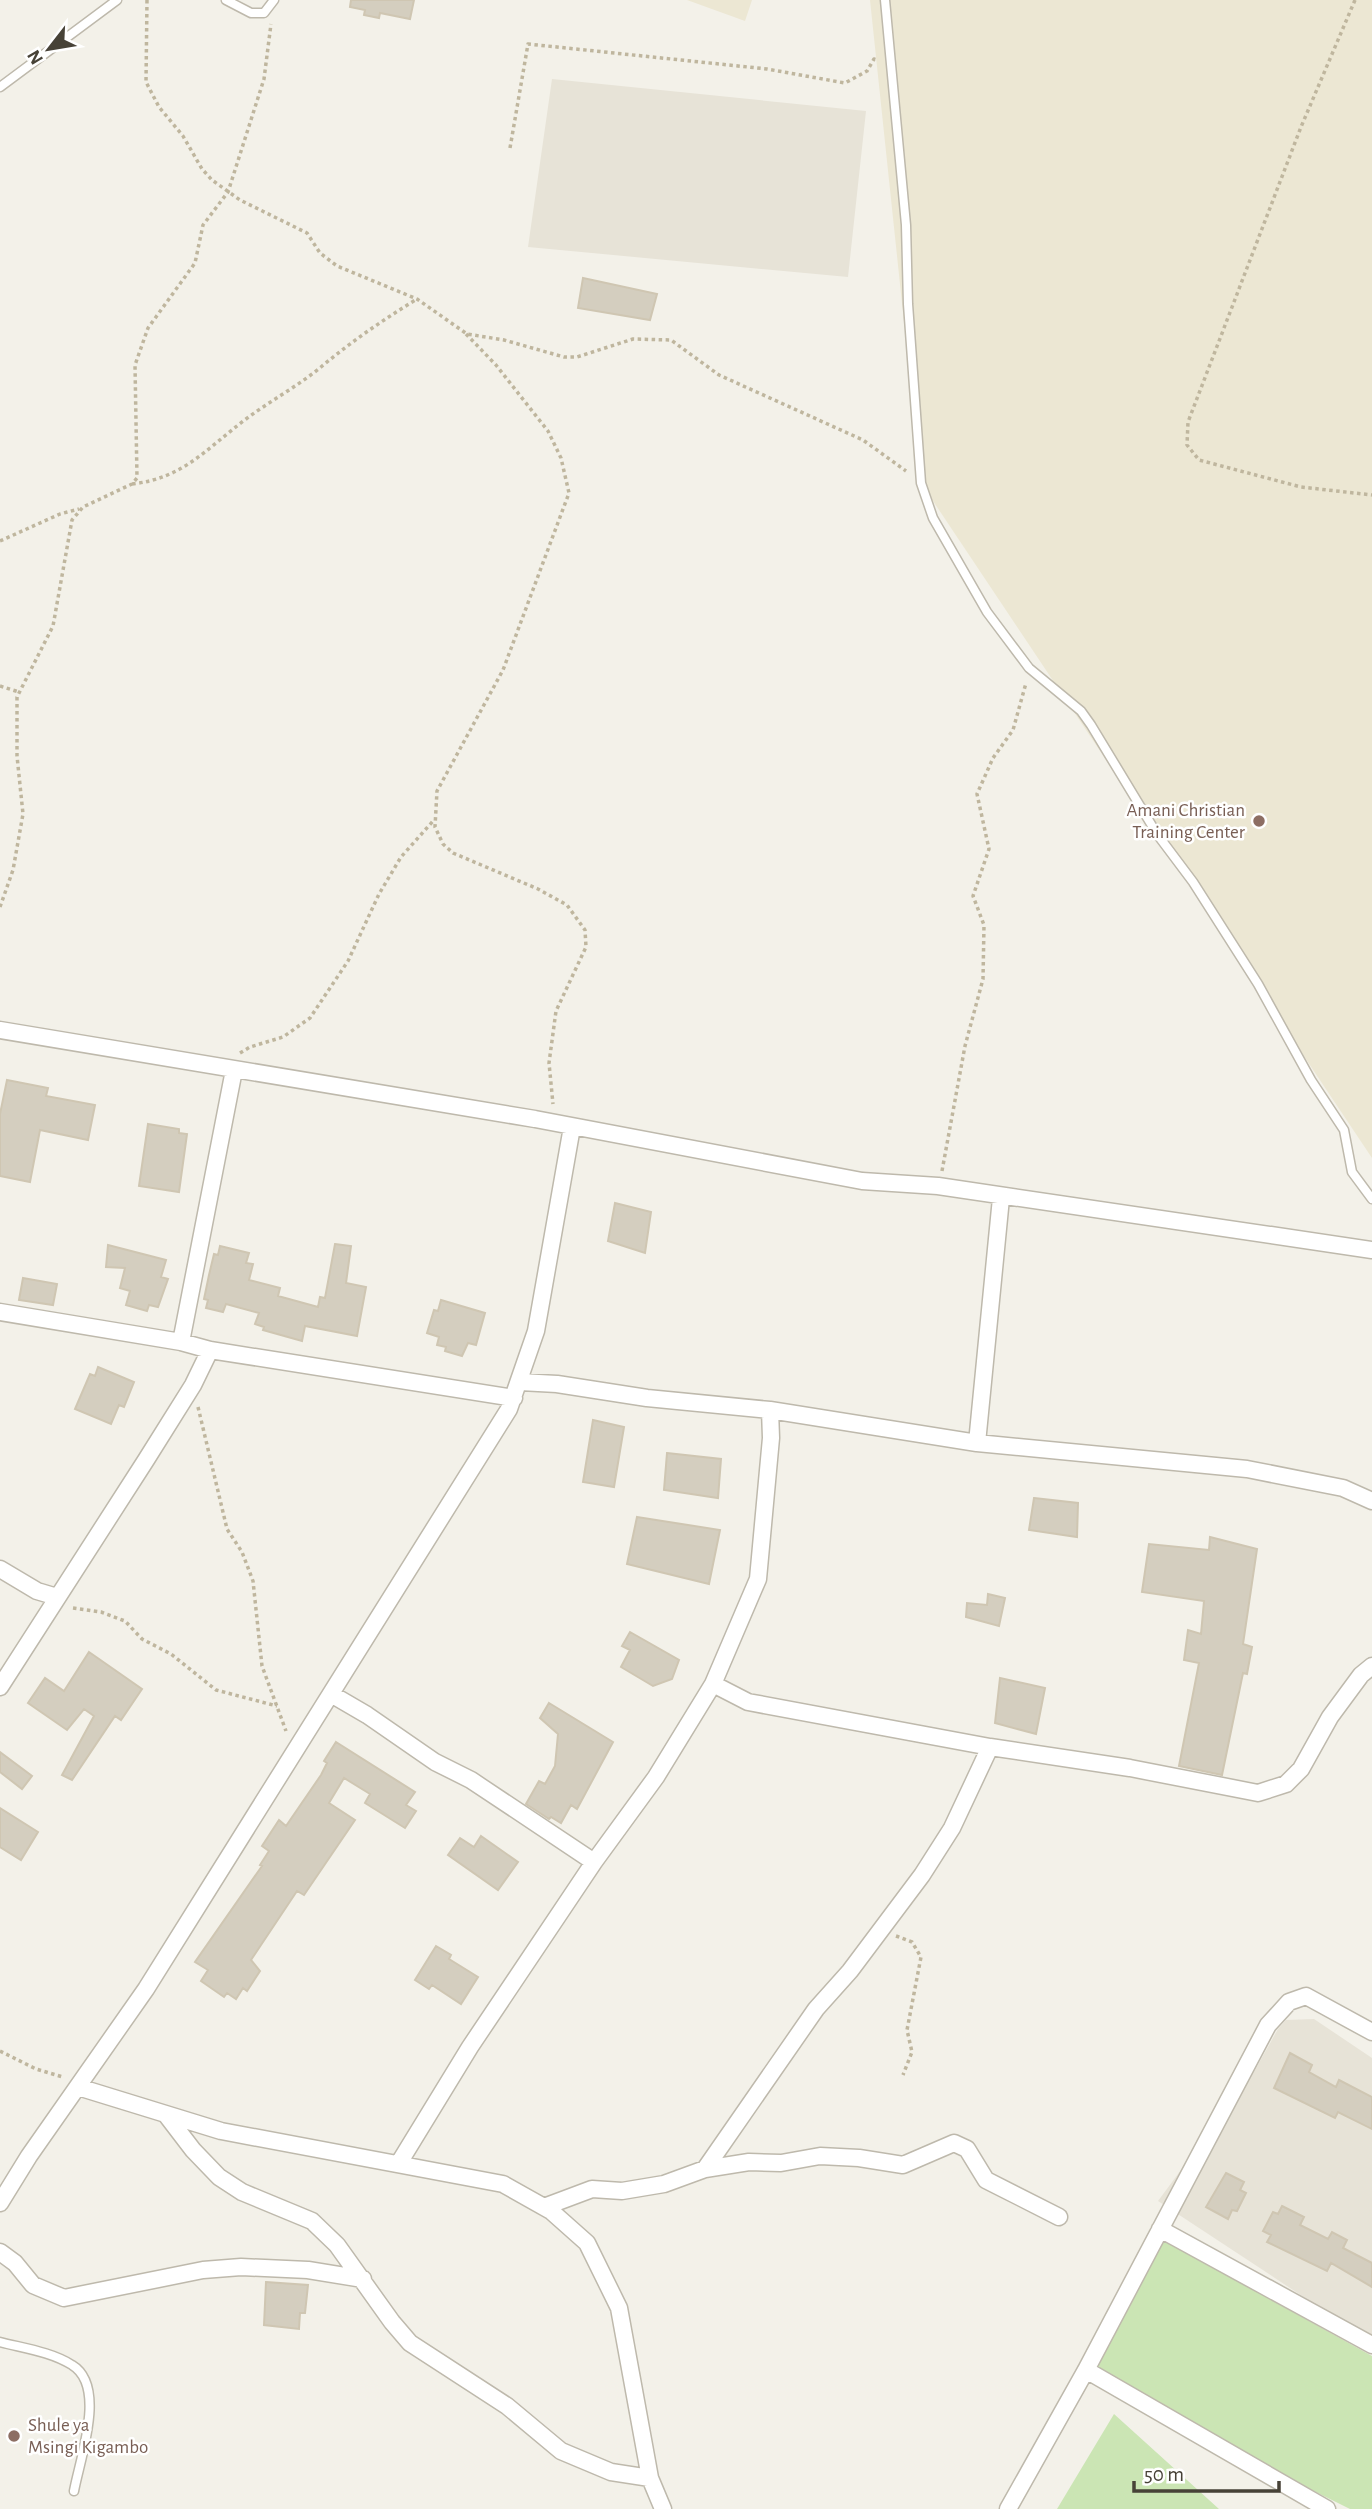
<svg xmlns="http://www.w3.org/2000/svg" width="1372" height="2509" font-family="'Alegreya Sans',sans-serif">
<rect width="100%" height="100%" fill="#f3f1e9"/>
<path fill="#e7e3d7" d="M552,79L866,111L848,277L528,247Z
M1314,2019L1372,2058V2342L1158,2201L1255,2070L1278,2029L1286,2020Z"/>
<path fill="#ece7d3" d="M687,0H752L745,21Z
M870,0H1372V1158L921,483Z"/>
<path fill="#cbe5b4" d="M1151,2233L1372,2356V2509H1350L1075,2372Z
M1114,2414L1219,2509H1057Z"/>
<path fill="#d4cebf" stroke="#cfc6b2" stroke-width="2" d="M351,0H414L410,19L380,13L379,18L364,15L365,10L350,7Z
M583,278L657,294L650,320L578,308Z
M7,1080L48,1088L46,1096L95,1105L88,1140L40,1130L30,1182L0,1176V1114Z
M148,1124L179,1129V1133L187,1134L179,1192L139,1186Z
M615,1203L651,1212L645,1253L608,1241Z
M335,1244L351,1246L346,1283L366,1287L357,1336L305,1326L302,1341L263,1330L264,1327L255,1324L259,1313L226,1304L223,1312L206,1308L208,1300L204,1299L209,1275L214,1254L218,1255L220,1246L249,1253L246,1263L253,1264L249,1280L280,1288L278,1296L318,1307L320,1297L325,1298Z
M108,1245L166,1260L161,1277L168,1279L158,1307L149,1305L147,1311L126,1305L130,1291L120,1288L125,1268L106,1267Z
M23,1278L57,1284L53,1305L19,1300Z
M441,1300L485,1313L476,1345L468,1343L462,1356L445,1351L446,1347L437,1345L439,1337L427,1333L434,1310L438,1311Z
M98,1367L134,1382L124,1407L119,1405L111,1424L75,1409L90,1374L95,1376Z
M593,1420L624,1427L614,1487L583,1482Z
M667,1453L721,1459L718,1498L664,1490Z
M1034,1498L1078,1503L1077,1537L1029,1530Z
M637,1517L720,1530L709,1584L627,1564Z
M1210,1537L1257,1549L1243,1644L1252,1647L1247,1674L1243,1673L1222,1775L1179,1766L1199,1663L1184,1660L1188,1630L1201,1634L1204,1601L1142,1592L1149,1544L1209,1550Z
M988,1594L1005,1598L999,1626L966,1617L967,1603L987,1605Z
M630,1632L679,1660L672,1679L653,1686L621,1667L630,1650L622,1646Z
M89,1652L142,1689L121,1720L115,1716L72,1780L62,1775L94,1716L84,1709L67,1730L28,1703L45,1678L64,1691Z
M1000,1678L1045,1688L1036,1734L995,1723Z
M549,1703L613,1742L577,1809L571,1805L561,1823L551,1817L549,1819L526,1804L539,1781L545,1784L555,1766L558,1734L540,1718Z
M336,1742L415,1792L406,1805L416,1811L405,1828L365,1803L370,1794L344,1778L329,1803L355,1820L304,1895L297,1891L251,1960L260,1971L247,1991L243,1988L236,1999L227,1993L224,1997L201,1981L208,1970L195,1962L262,1866L260,1865L269,1851L262,1846L279,1820L286,1826L321,1775L327,1763L324,1761Z
M0,1752L32,1776L22,1789L0,1772Z
M0,1808L38,1832L21,1860L0,1847Z
M481,1836L518,1862L498,1890L448,1855L460,1838L474,1847Z
M436,1946L451,1955L449,1959L478,1977L461,2004L432,1985L429,1989L415,1980Z
M1290,2053L1312,2065L1309,2072L1336,2087L1339,2080L1372,2097V2129L1338,2112L1335,2118L1274,2088Z
M1226,2173L1244,2182L1240,2190L1246,2193L1237,2211L1232,2210L1228,2219L1206,2207Z
M1282,2206L1304,2217L1300,2225L1328,2239L1332,2232L1347,2240L1343,2248L1372,2263V2287L1331,2263L1327,2271L1267,2242L1271,2235L1263,2231L1273,2212L1278,2214Z
M266,2282L308,2285L305,2313H300L299,2329L264,2325Z"/>
<g fill="none" stroke-linecap="round" stroke-linejoin="round">
<defs>
<path id="service" d="M226,0L251,13H264L274,0
M885,0L906,225L908,304L921,483L933,518L987,612L1029,668L1081,711L1091,725L1157,834L1193,882L1258,984L1311,1080L1344,1130L1352,1172L1372,1199
M0,87L117,0
M0,2342C23,2348 52,2352 72,2365C107,2386 80,2458 74,2491"/>
<path id="minor" d="M0,1030L535,1119L862,1181L938,1186L1372,1250
M0,1312L181,1342L210,1350L514,1398
M181,1342L234,1070
M520,1382L557,1384L647,1398L770,1410L977,1443L1247,1469L1343,1488L1372,1501
M770,1410L771,1438L758,1579L713,1684L748,1702L990,1747L1130,1768L1258,1793L1286,1784L1301,1769L1330,1717L1361,1675L1372,1666
M977,1443L1001,1198
M0,1569L37,1591L57,1597
M0,1687L146,1460L193,1385L210,1350
M331,1694L367,1715L435,1762L471,1780L594,1862
M78,2087L221,2131L503,2184L551,2211L587,2243L619,2308L650,2478L663,2509
M167,2116L193,2150L219,2177L242,2192L312,2221L337,2245L392,2322L410,2343L507,2406L561,2451L611,2472L650,2478
M399,2163L470,2047L594,1862L656,1777L713,1684
M705,2169L816,2009L850,1971L922,1875L952,1828L990,1747
M0,2203L29,2156L146,1989L509,1409L536,1331L572,1127
M544,2207L592,2189L622,2191L664,2184L705,2169L749,2162L781,2163L820,2156L859,2158L903,2165L954,2143L967,2149L986,2180L1059,2217
M1160,2229L1372,2345
M0,2252L15,2263L33,2285L64,2298L203,2270L241,2267L308,2270L363,2279
M1086,2370L1327,2509
M1008,2509L1086,2370L1268,2025L1289,2002L1306,1996L1372,2032"/>
</defs>
<use href="#service" stroke="#beb9ac" stroke-width="11"/>
<use href="#minor" stroke="#beb9ac" stroke-width="19"/>
<path stroke="#bfb69e" stroke-width="3.5" stroke-dasharray="3.5 3.5" stroke-linecap="butt" d="M147,0L146,82L159,107L183,136L202,169L212,180L240,200L307,233L320,253L337,266L417,299L467,334L504,340L564,357H577L633,339L671,340L719,375L863,440L906,471
M1355,0L1301,127L1188,422L1187,445L1199,460L1301,487L1372,495
M510,148L528,44L767,69L845,83L867,71L874,59L878,60
M466,334L496,365L548,431L561,458L569,493L503,670L437,791L435,827L443,844L453,853L538,889L567,905L585,930L586,947L556,1011L549,1063L553,1104
M132,484C184,478 206,449 246,419C270,401 298,386 321,367C352,341 383,320 417,299
M0,541L60,514L79,509
M0,686L19,692
M0,907L13,870L23,814L17,756V697L53,626L72,520L83,507L132,484L137,478L135,365L148,328L195,263L203,225L228,192L264,79L271,24
M240,1053L250,1047L283,1037L310,1018L348,961L379,894L401,857L434,820
M942,1171L965,1046L983,979L984,925L973,896L989,849L977,794L993,758L1013,730L1026,683
M198,1407L227,1529L242,1552L253,1581L262,1666L286,1731
M73,1608L101,1612L125,1621L142,1639L171,1654L216,1690L277,1706
M896,1936L912,1942L921,1957L907,2030L912,2052L903,2075
M0,2051L36,2069L63,2077"/>
<use href="#service" stroke="#fff" stroke-width="8"/>
<use href="#minor" stroke="#fff" stroke-width="16"/>
</g>
<g fill="#8d6e63" stroke="#fff" stroke-width="2.5">
<circle cx="1259" cy="821" r="7"/>
<circle cx="14" cy="2436" r="7"/>
</g>
<g text-anchor="middle" dominant-baseline="central" stroke-width="5" stroke-linejoin="round" paint-order="stroke">
<g font-size="19" fill="#785e54" stroke="#fff" text-anchor="end">
<text x="1245" y="810">Amani Christian<tspan x="1245" dy="22">Training Center</tspan></text>
<text x="28" y="2425" text-anchor="start">Shule ya<tspan x="28" dy="22">Msingi Kigambo</tspan></text>
</g>
</g>
<g transform="translate(49 49) rotate(239)" stroke="#ffffff" stroke-width="5" paint-order="stroke">
<path d="M0-5L12 26L0 18L-12 26Z" fill="#474237"/>
<text y="-10" font-size="19" font-weight="bold" text-anchor="middle" fill="#474237">N</text>
</g>
<path d="M1134 2481v10h145v-10" fill="none" stroke="#474237" stroke-width="3.5"/>
<text x="1144" y="2481" font-size="21" fill="#474237" stroke="#ffffff" stroke-width="5" paint-order="stroke">50 m</text>
</svg>
